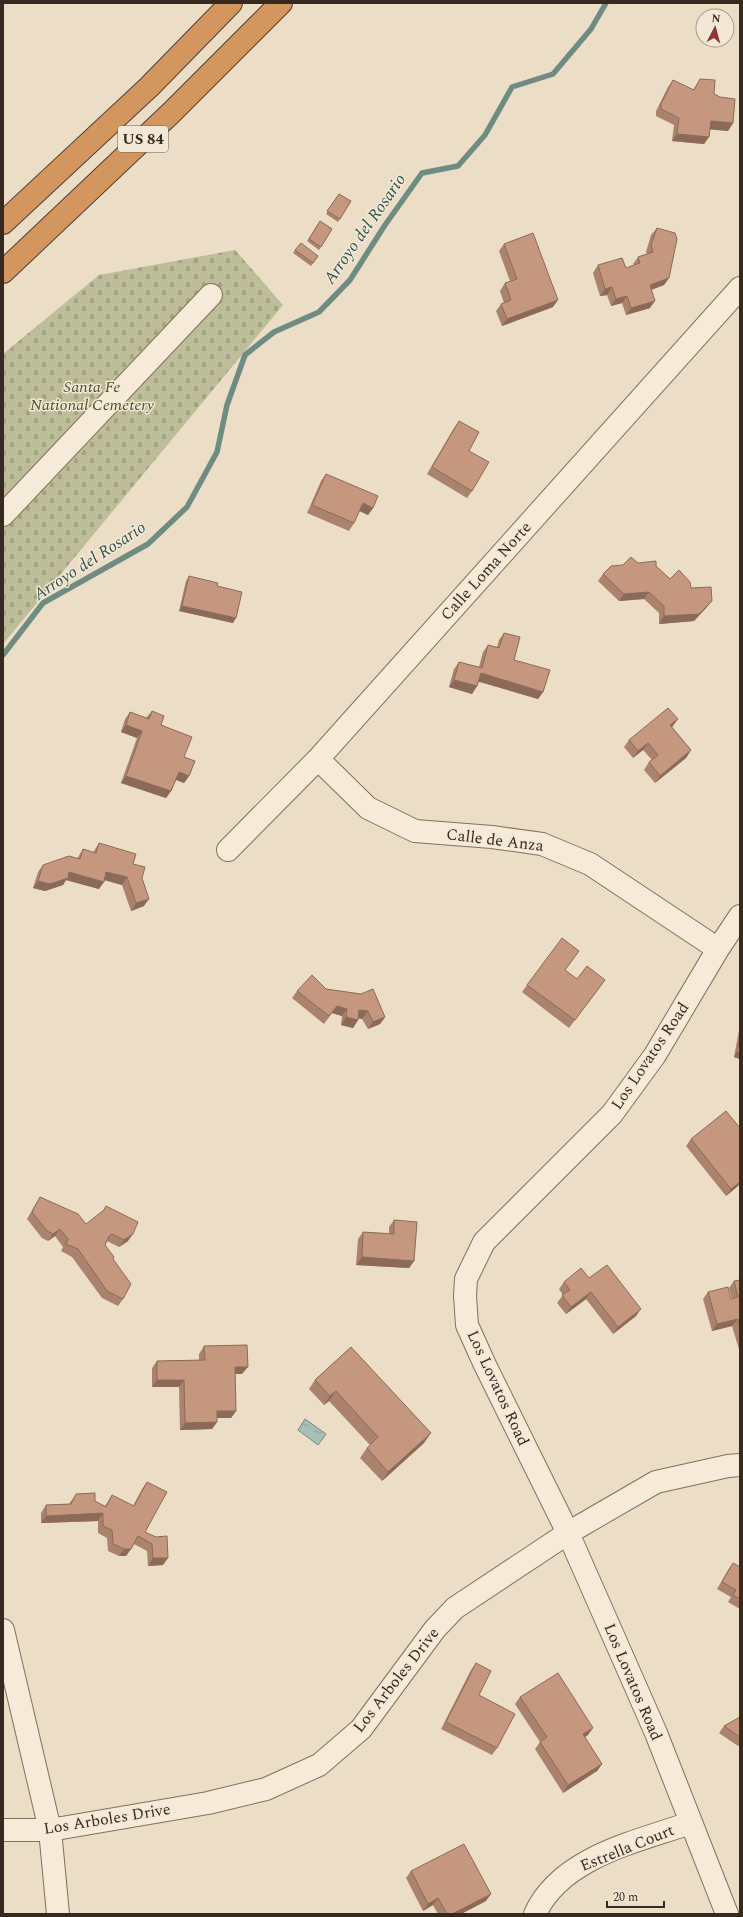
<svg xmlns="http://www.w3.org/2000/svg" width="743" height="1917" font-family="Spectral,serif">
<defs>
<pattern id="cemetery-stones" width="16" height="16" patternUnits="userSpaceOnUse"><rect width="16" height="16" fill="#bdbe99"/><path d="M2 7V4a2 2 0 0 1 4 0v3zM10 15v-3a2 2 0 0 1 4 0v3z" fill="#a3a384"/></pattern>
<pattern id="water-ripples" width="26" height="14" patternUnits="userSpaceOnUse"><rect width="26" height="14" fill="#a7bfb6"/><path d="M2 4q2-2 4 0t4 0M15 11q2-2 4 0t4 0" fill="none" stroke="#90a49c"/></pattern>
</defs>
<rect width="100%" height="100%" fill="#ebddc6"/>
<path fill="url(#cemetery-stones)" d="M235,250L283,305L3,644V354L99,275Z"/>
<path fill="url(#water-ripples)" stroke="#6f8c83" d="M305,1419L326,1434L318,1445L298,1430Z"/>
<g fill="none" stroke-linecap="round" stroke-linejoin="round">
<path stroke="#6f8c83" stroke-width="5.5" d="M3,655L43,603L148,544L187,507L217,452L227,405L245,355L274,332L319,312L350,280L385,225L422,173L458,166L485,135L512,87L553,74L591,29L606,3"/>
<defs>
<path id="minor" d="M3,515L211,295
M318,759L368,808L415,831L492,837L542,844L590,864L718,949
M228,850L318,759L740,288
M3,1630L50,1830L58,1914
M3,1830H50L208,1803L266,1789L319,1765L361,1729L435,1629L455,1608L568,1533L656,1482L728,1466L740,1465
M535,1914C561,1857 636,1842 690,1823
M727,1914L656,1733L568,1533L485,1365L467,1325L465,1296L466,1279L484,1242L612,1114L655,1055L718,949L740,916"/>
<path id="highway" d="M3,223L149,87L231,3
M3,272L172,112L281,3"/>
</defs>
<use href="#minor" stroke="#856f5d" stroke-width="24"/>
<use href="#highway" stroke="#533e31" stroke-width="24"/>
<use href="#minor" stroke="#f6ebd9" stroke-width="22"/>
<use href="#highway" stroke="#d3965e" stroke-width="22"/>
</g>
<path fill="#aa826d" d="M700,79L714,94L733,123L728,131L710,129L709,137L704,144L672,141L674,125L656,116V111L668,87L673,80L693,90Z
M339,194L351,201L338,222L326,214Z
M320,221L332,229L319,250L307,241Z
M657,228L669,278L664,285L651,290L650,308L626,315L622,303L611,306L607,295L600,296L593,273L598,265L626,268L634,265L633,264L638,257L647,254L646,252L651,235Z
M504,244L553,307L502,326L496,311L501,304L504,303L500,291L505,283L510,281L499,251Z
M295,250L318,256L311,266L293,253Z
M459,421L469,451L472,491L467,498L427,474L454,428Z
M326,474L373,508L368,515L359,511L354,523L349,531L307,513L321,481Z
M638,563L656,566L670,579L691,588L712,601L706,608L694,621L659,624V613L644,599L619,601L598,581L603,574L623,565Z
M189,576L217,586L233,623L179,611L186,581Z
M504,633L514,660L543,692L538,699L478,681L477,686L472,694L449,687L454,669L459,662L479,667L483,652L488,645L497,647L499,640Z
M152,711L161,725L184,757L189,776L184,783L176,780L171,791L166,798L121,783L137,738L121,732L125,719L130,712L146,718Z
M678,719L672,727L691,750L686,758L655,783L644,770L649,762L652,760L643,750L633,758L624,747L629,740Z
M99,843L133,864L142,878L144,906L131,911L122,885L104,880L99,889L66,880L63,885L45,891L33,888L38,872L43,865L77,859L78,857L83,849L94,853V851Z
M574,958L565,970L577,979L600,987L569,1028L522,992L527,985Z
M326,989L385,1017L380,1024L368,1029L362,1019L358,1018V1020L353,1028L341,1025L342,1016L332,1013L324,1024L292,998L297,991Z
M740,1025V1059L734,1057Z
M691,1139L738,1186L726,1196L686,1146Z
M40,1197L86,1224L102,1212L106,1206L128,1241L119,1247L107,1241L105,1245L113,1259L123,1299L118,1306L102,1298L72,1257L61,1251L63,1247L55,1236L48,1241L42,1238L27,1219L35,1205Z
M394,1220L414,1261L409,1268L356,1265L358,1239L363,1232L389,1234V1227Z
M589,1278L636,1316L613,1334L586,1299L566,1314L557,1303L563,1295L559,1289L564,1282Z
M740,1280V1353L732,1326L712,1331L703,1299L708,1292L731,1299H732L729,1288L734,1281Z
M204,1346L242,1374H235L236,1411L231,1418H217V1422L212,1429L180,1430L179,1387H152V1368L157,1361L199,1360V1354Z
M351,1347L424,1443L382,1481L360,1458L367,1448L370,1445L329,1401L324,1405L309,1389L315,1380Z
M147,1482L145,1532L156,1537L163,1565L148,1566L147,1551L134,1544L126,1556H119L108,1551L107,1538L98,1533V1521L41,1523V1513L46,1505L69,1504L76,1494L95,1501L105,1506L112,1495L133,1506L142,1489Z
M733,1563L740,1567V1609L728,1602L731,1597L717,1589L728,1570Z
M476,1663L479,1695L497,1748L492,1755L441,1729L471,1670Z
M520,1697L588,1735L584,1737L602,1764L597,1771L563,1793L535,1749L540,1742L515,1704Z
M740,1717V1745L738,1746L719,1733L724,1726Z
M411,1871L486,1901L461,1914H438L433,1905L423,1911L406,1878Z"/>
<path fill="#8b6a59" d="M711,121L733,123L728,131L706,129Z
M677,134L709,137L704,144L672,141Z
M669,278L664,285L645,292L650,285Z
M612,287L607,295L600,296L605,289Z
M627,296L622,303L611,306L616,299Z
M558,300L553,307L502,326L507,319Z
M655,301L650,308L626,315L631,308Z
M363,503L373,508L368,515L358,510Z
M649,592L644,599L619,601L624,594Z
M712,601L706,608L694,621L659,624L664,616Z
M182,606L236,618L233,623L179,611Z
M481,673L543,692L538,699L476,681Z
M454,680L477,686L472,694L449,687Z
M678,719L672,727L665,733L670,725Z
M126,725L142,731L137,738L121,732Z
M648,743L643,750L633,758L638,751Z
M691,750L686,758L655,783L660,776Z
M179,772L189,776L184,783L174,779Z
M126,776L171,791L166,798L121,783Z
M69,872L104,882L99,889L66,880L63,885L45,891L33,888L38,881Z
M106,872L127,877L122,885L101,879Z
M149,899L144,906L131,911L136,903Z
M337,1006L347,1009L342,1016L332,1013L324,1024Z
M359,1010L368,1011L362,1019L354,1017Z
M346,1017L358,1020L353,1028L341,1025Z
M385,1017L380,1024L368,1029L373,1022Z
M737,1052L740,1053V1059L734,1057Z
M740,1182V1184L738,1186L726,1196L731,1189Z
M60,1229L55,1236L48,1241L53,1234Z
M133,1234L128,1241L119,1247L124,1240Z
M362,1257L414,1261L409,1268L356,1265Z
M591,1292L586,1299L566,1314L571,1307Z
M641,1309L636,1316L613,1334L618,1327Z
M738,1319L732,1326L712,1331L717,1324Z
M235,1367H248L242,1374H230Z
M157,1380H184L179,1387H152Z
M336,1391L329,1401L324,1405L330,1396Z
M217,1411H236L231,1418H212Z
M217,1422L212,1429L180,1430L185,1423Z
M431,1433L424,1443L382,1481L388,1472Z
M103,1513L98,1521L41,1523L46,1516Z
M124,1549H131L126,1556H119Z
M153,1558H168L163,1565L148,1566Z
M593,1728L588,1735L578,1742L583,1734Z
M602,1764L597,1771L563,1793L568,1785Z
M491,1894L486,1901L461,1914H452Z
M438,1898L433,1905L423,1911L428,1904Z"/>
<path fill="#c6977f" stroke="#8b6a59" d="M700,79L715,80L714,94L720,97L735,99L733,123L711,121L709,137L677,134L679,118L661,109V104L673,80L694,90Z
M339,194L351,201L340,219L327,211Z
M320,221L332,229L321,247L309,239Z
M657,228L675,233L677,239L669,278L650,285L655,301L631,308L627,296L616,299L612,287L605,289L598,265L622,258L626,268L640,263L638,257L653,252L651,245Z
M533,233L558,300L507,319L501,304L511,300L505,283L517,279L504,244Z
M301,243L318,256L313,263L295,250Z
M459,421L479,432L469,451L489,462L472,491L432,467Z
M326,474L378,496L373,508L363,503L354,523L312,505Z
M631,557L638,563L656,561V566L670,579L679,570L690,582L691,588L711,587L712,601L699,614L664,616V606L649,592L624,594L603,574L611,566L623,565Z
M189,576L218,583L217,586L242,592L236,618L182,606Z
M504,633L520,637L514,660L550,670L543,692L481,673L477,686L454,680L459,662L482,668L488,645L499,648Z
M668,708L678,719L670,725L691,750L660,776L649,762L658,755L648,743L638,751L629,740Z
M152,711L164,716L161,725L192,737L184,757L195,761L189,776L179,772L171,791L126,776L142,731L126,725L130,712L149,719Z
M99,843L136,854L133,864L145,867L142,878L149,899L136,903L127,877L106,872L104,882L69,872L68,878L50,884L38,881L43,865L69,856L80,859L83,849L96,853Z
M562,938L579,951L565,970L577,979L587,966L605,980L575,1020L527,985Z
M312,975L326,989L361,994L373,989L385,1017L373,1022L368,1011L359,1010L358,1020L346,1017L347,1009L337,1006L329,1016L297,991Z
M740,1038V1053L737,1052Z
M726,1111L740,1128V1182L731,1189L691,1139Z
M40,1197L78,1214L86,1224L104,1210L106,1206L138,1222L133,1234L124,1240L112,1234L109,1236L105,1245L114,1257L113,1259L131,1284L123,1299L107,1291L78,1249L66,1244L68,1239L60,1229L53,1234L47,1231L32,1212Z
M394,1220L417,1222L414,1261L362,1257L363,1232L394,1234Z
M607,1265L641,1309L618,1327L591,1292L571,1307L562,1295L570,1290L564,1282L581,1268L589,1278Z
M740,1280V1328L738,1319L717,1324L708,1292L728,1287L731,1299L738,1297L734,1281Z
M247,1345L248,1367H235L236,1411H217V1422L185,1423L184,1380H157V1361L205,1360L204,1346Z
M351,1347L431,1433L388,1472L367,1448L378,1437L336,1391L330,1396L315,1380Z
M147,1482L167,1492L145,1532L156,1537L167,1536L168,1558H153L152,1544L138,1536L131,1549H124L113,1544L112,1530L103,1526V1513L46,1516V1505L71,1504L76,1494L95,1493V1501L106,1507L112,1495L134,1506Z
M733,1563L740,1567V1599L733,1595L736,1590L722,1582Z
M476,1663L491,1671L479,1695L515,1714L497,1748L446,1722Z
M558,1673L593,1728L583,1734L602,1764L568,1785L540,1742L547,1737L520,1697Z
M740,1717V1737L724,1726Z
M464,1844L491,1894L452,1914H447L438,1898L428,1904L411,1871Z"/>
<g text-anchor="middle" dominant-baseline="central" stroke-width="3" stroke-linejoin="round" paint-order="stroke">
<rect fill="#f3e8d5" stroke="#6f6256" stroke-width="1" x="118" y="126" width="50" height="26" rx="3"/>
<g font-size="15" font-weight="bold" fill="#362920">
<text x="143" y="139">US 84</text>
</g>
<g font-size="16" font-style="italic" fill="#4a5128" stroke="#f3e8d5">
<text x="92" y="387">Santa Fe<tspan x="92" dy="18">National Cemetery</tspan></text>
</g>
<g font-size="16" fill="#362920" stroke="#f3e8d5">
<text transform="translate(486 571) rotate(-48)">Calle Loma Norte</text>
<text transform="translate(495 840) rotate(7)">Calle de Anza</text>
<text transform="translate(650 1056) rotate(-56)">Los Lovatos Road</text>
<text transform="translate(498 1388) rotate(65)">Los Lovatos Road</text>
<text transform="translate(396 1680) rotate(-52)">Los Arboles Drive</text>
<text transform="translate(633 1682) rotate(67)">Los Lovatos Road</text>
<text transform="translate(107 1819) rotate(-9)">Los Arboles Drive</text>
<text transform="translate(627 1848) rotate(-22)">Estrella Court</text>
</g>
<g font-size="17" font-style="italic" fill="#30554f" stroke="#f3e8d5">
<text transform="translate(365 229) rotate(-55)">Arroyo del Rosario</text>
<text transform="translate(90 561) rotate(-33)">Arroyo del Rosario</text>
</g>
</g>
<rect width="743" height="1917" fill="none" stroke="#362920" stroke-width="8"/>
<g transform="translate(715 28) rotate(6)"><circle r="19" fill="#f3e8d5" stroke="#a79c8d"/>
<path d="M0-3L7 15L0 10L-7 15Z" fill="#8f323b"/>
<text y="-6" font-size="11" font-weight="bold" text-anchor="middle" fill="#362920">N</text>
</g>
<path d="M607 1901v6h57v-6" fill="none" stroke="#362920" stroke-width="2"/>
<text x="613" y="1901" font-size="12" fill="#362920" stroke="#f3e8d5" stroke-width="3" paint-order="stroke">20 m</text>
</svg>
